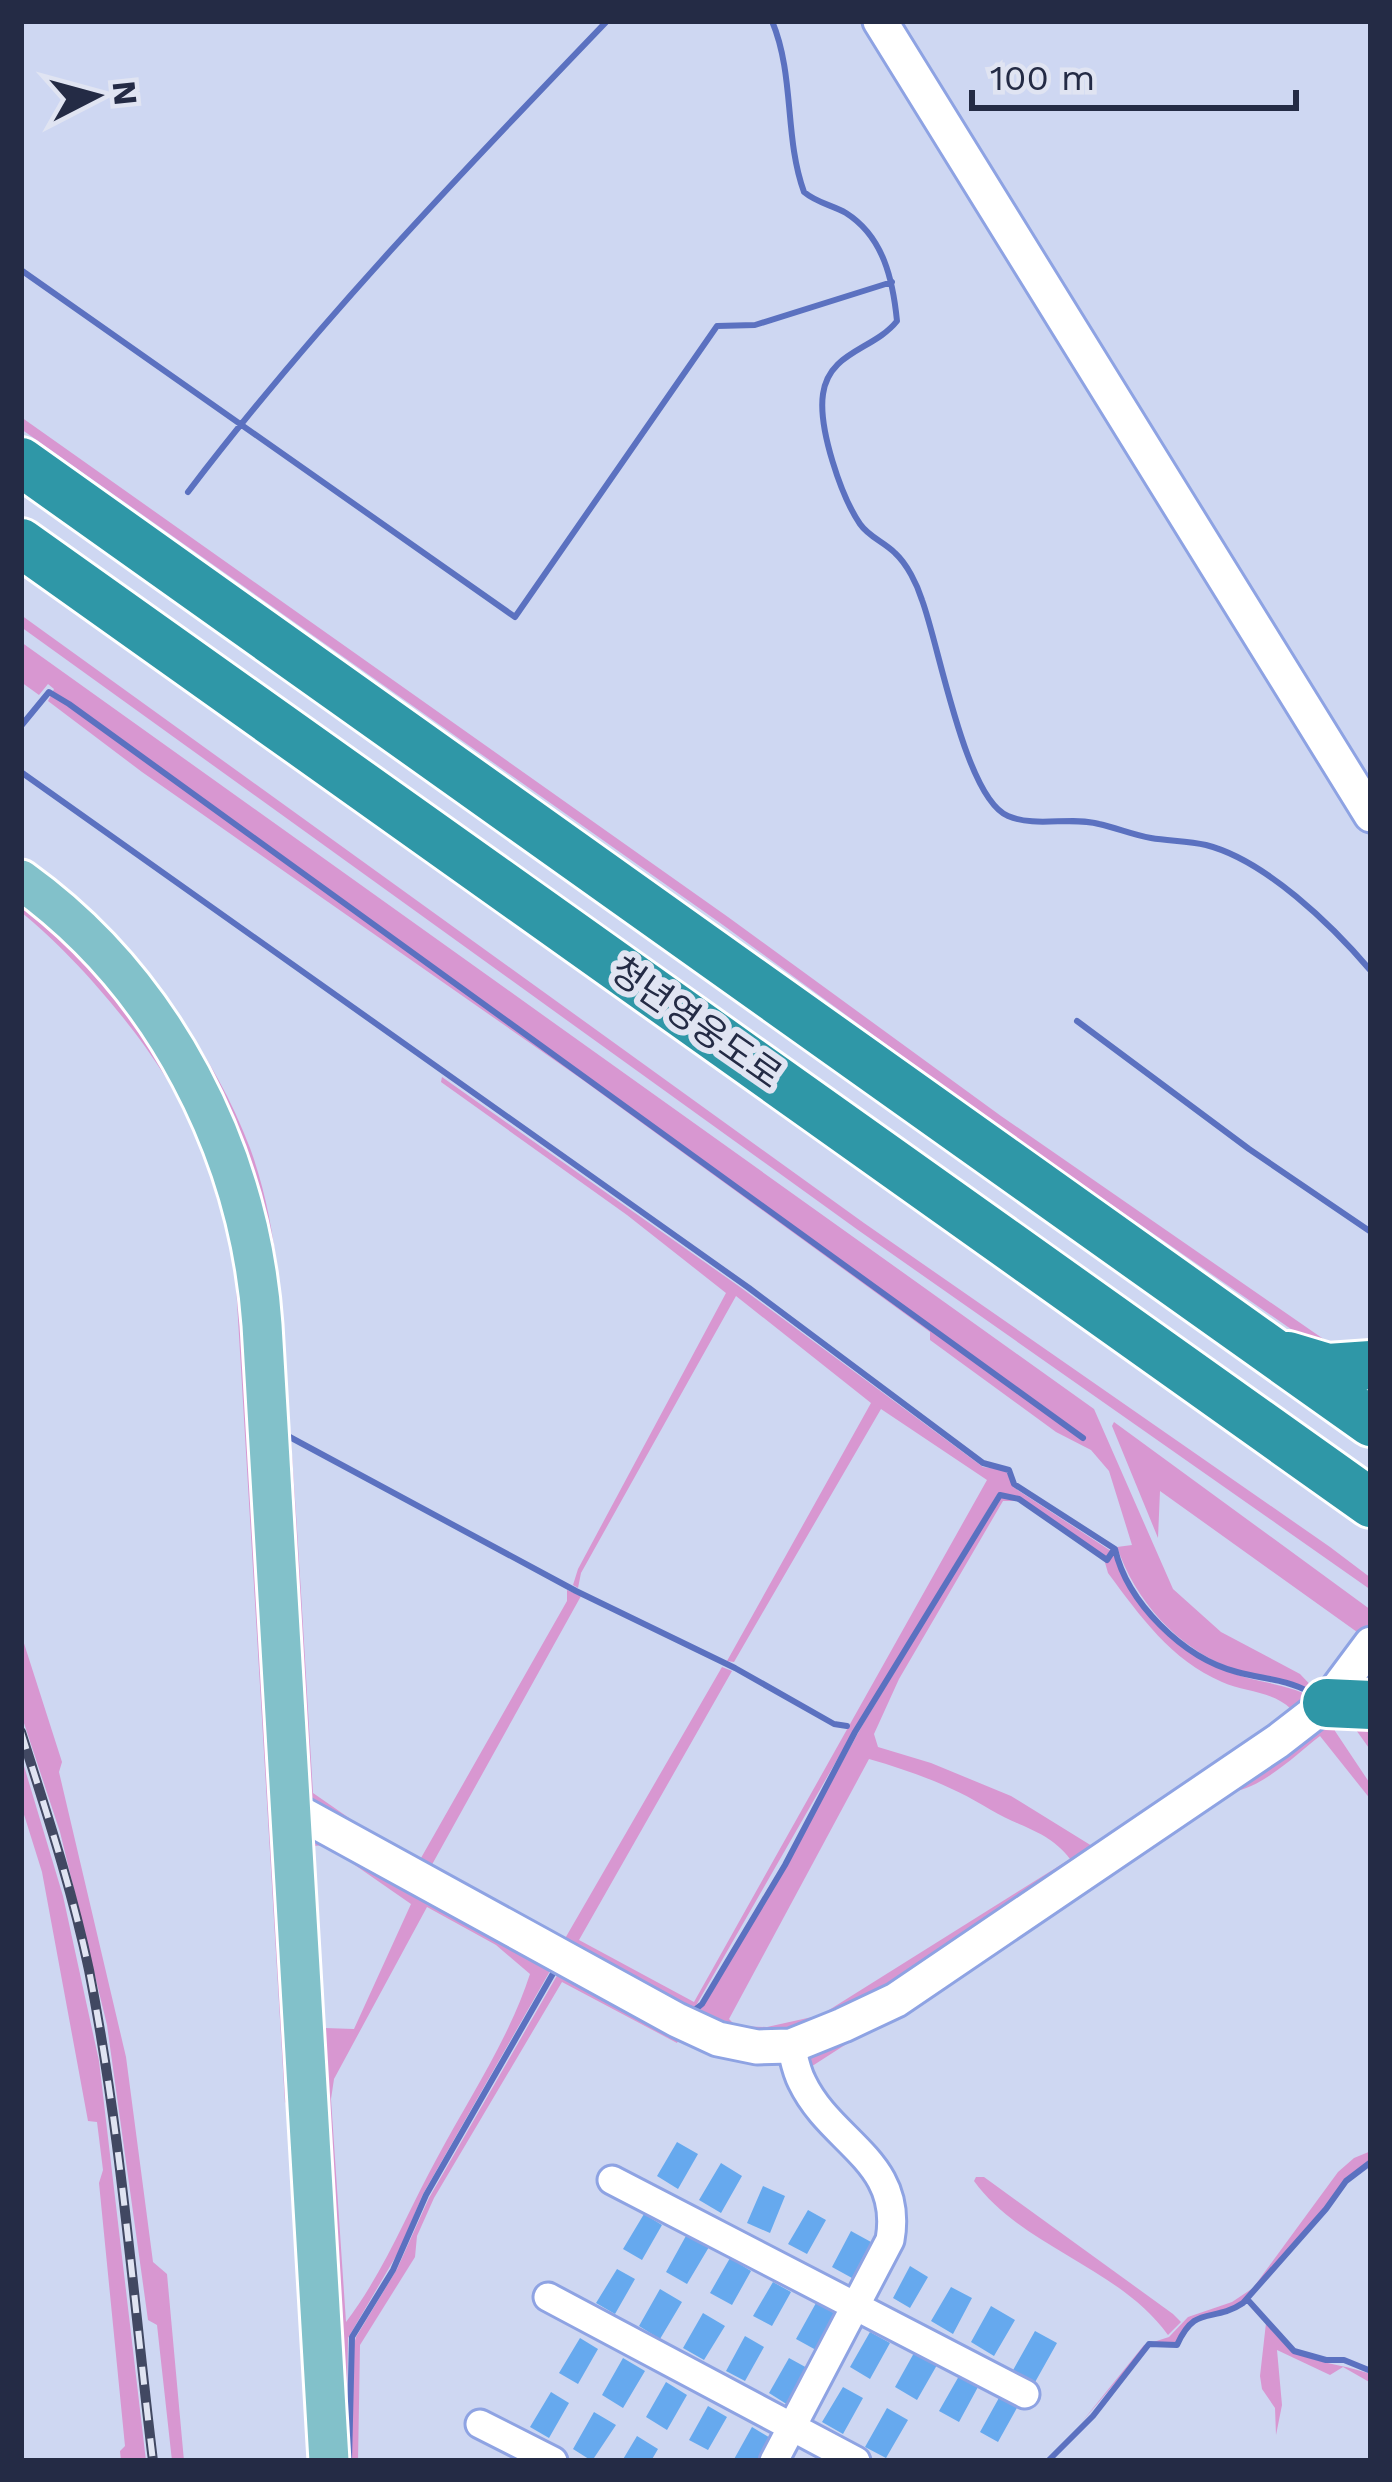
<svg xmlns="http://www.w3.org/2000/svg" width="1392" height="2482" font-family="'Work Sans','Noto Sans KR',sans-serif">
<rect width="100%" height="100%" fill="#ced7f2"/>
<path fill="#d897d1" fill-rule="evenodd" d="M21,417L728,917L1001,1116L1348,1356L1324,1352L995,1124L723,925L21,429Z
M21,615L864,1223L1330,1547L1371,1578V1590L858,1230L21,627Z
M21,642L1094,1409L1173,1589L1221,1632L1300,1674L1321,1696C1292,1679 1262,1678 1231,1668C1177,1648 1135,1600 1117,1547L1132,1545L1109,1471L1091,1450L1056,1432L930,1340V1332L580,1078L142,772L48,701L54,689L48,684L39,695L21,682Z
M21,856C119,930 206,1032 250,1148C280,1230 281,1314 288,1400C298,1531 305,1662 313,1793L417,1865L567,1601V1590L581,1596L429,1870L563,1942L722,1667L732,1671L579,1940L694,2002L987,1480L881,1409L734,1662L727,1661L871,1403L736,1296L581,1573L578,1588L573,1585L578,1569L726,1293L627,1215L441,1082L442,1077L740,1287L983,1467L1006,1470L1013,1487L1111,1551L1106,1557L1020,1498L998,1493L857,1725L694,2009L378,1849L307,1798L235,1139L21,869Z
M21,897L120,999L190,1106L239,1240L295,2090L285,2103L234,1252C221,1214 211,1175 197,1137C168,1063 83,962 21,912Z
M1114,1422L1371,1610V1630L1364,1637L1160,1491L1158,1538L1112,1426Z
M1001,1496L1018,1501H1003L899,1679L874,1734L878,1747L931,1763L1011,1796L1092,1846L1101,1845L1273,1727L1291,1709C1272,1691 1245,1692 1222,1682C1171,1660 1140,1616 1108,1573L1104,1559L1108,1561L1114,1552C1130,1605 1178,1653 1229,1672C1260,1684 1290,1683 1319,1701L1188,1796L824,2026L750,2038L694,2016L764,1904L862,1726ZM869,1759C914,1772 952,1786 991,1810C1019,1827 1049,1831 1070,1859L821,2015L767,2027L736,2026L729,2019Z
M21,1634L62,1762L59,1772L126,2057L153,2262L167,2274L184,2461H172L157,2325L148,2320L107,2025L60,1832L21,1714Z
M1335,1710L1371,1718V1751L1344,1713L1334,1723L1335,1731L1371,1785V1800L1320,1736C1295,1755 1260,1791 1228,1792L1142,1854L806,2070L802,2055Z
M21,1756L63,1896L99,2061L146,2461H121L120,2451L125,2446L99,2183L103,2170L97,2122L88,2121L42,1872L21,1805Z
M309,1834L554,1964L423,2194L399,2251L348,2338L346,2461ZM326,1845L411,1904L354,2029L325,2028L310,1852L313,1846ZM427,1907L496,1945L530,1974C509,2039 469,2098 437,2158C407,2213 384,2272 346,2322L331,2099L334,2079Z
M559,1972L679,2039L677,2043L562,1982L434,2198L417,2236L415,2257L360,2345L358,2461H352V2352L356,2337L397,2269L429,2198Z
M1371,2151V2160L1345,2180L1325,2208L1242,2302C1212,2323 1195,2301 1176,2344H1148L1081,2423L1144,2345L1169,2337L1188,2317L1232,2302L1253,2288L1338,2172L1354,2158Z
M976,2177H984L1173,2314L1181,2322L1168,2335C1118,2266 1023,2248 974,2181Z
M1266,2323C1298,2366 1323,2358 1371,2374V2383L1343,2367L1330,2375L1277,2350L1282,2405L1276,2435L1275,2408L1262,2389L1260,2376Z"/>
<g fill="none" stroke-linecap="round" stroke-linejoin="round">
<path stroke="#5b71c0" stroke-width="6" d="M772,21C795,76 784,137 804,192C817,203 832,205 846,213C884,237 893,281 897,321C874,350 829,351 823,394C818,428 841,496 860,524C869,537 884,542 895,553C907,564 917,584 922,600C939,645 965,798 1008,816C1036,828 1071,816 1099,824C1117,828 1133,835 1151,838C1169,841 1188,841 1206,845C1265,860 1332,925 1371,971
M21,270L515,617L717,326L755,325L892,282
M188,492C315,325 462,172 607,21
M21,726L49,692L69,704L1083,1438
M21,772L749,1288L983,1463L1009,1470L1014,1484L1115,1549C1127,1602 1183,1658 1237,1672C1262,1679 1286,1679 1309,1692
M1077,1021L1249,1149L1371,1232
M286,1435L576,1591L735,1668L834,1724L847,1726
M691,2013L702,2004L785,1865L855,1732L1000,1495L1019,1499L1107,1560L1113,1551
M1247,2299L1294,2351L1326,2360H1344L1371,2371
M349,2461L352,2337L393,2270L426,2195L555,1970
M1048,2461L1093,2416L1149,2344L1177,2345C1196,2303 1212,2324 1243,2303L1326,2209L1346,2181L1371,2162"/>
</g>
<path fill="#66a9ee" d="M677,2142L698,2154L678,2189L657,2176Z
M721,2163L742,2176L721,2213L699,2200Z
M763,2186L785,2196L770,2233L747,2223Z
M808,2210L826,2220L807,2254L788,2244Z
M644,2214L662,2225L642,2260L623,2249Z
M851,2231L871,2242L852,2278L832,2267Z
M687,2234L709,2247L687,2284L666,2272Z
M730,2258L751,2271L732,2305L710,2293Z
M910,2266L928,2277L910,2308L893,2298Z
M617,2269L635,2279L615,2314L596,2303Z
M773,2282L791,2292L772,2326L753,2316Z
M951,2287L972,2298L953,2334L931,2321Z
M660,2289L682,2302L660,2339L639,2326Z
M816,2303L836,2314L816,2350L796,2339Z
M991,2306L1015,2320L994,2356L971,2342Z
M703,2313L725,2326L704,2360L683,2348Z
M1035,2331L1057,2343L1034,2384L1012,2372Z
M870,2332L890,2343L870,2379L850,2367Z
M745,2336L764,2347L745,2381L726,2371Z
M580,2338L598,2349L578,2384L559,2373Z
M914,2353L937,2365L917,2400L895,2387Z
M623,2358L645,2371L623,2408L602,2395Z
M789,2358L809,2369L788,2405L769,2393Z
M959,2376L978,2387L959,2422L939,2411Z
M666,2382L687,2395L667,2430L646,2417Z
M843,2387L863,2398L843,2434L822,2422Z
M551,2392L569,2403L549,2438L530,2427Z
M1000,2396L1018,2406L998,2442L980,2432Z
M708,2406L727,2417L708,2450L689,2440Z
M887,2408L908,2420L886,2458L865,2447Z
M594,2412L616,2425L592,2461L573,2449Z
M752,2427L772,2439L759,2461H733Z
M637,2436L658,2449L651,2461H622Z"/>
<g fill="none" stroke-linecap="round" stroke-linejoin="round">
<defs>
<path id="minor" d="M612,2180L1025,2394
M548,2297L856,2461
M480,2424L553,2461
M774,2461L890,2240C904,2161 831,2143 802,2082C796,2071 794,2057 791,2046"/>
<path id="tertiary" d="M880,21L1371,815
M291,1808L677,2020L718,2039L757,2047L791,2046L843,2025L896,2000L1278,1741L1327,1703L1371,1644"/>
<path id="primary" d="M21,880C164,983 250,1152 262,1325L329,2461"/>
<path id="motorway" d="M21,462L1371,1422
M21,543L1371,1503
M1288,1356L1328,1368L1371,1365
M1327,1703L1371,1705"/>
</defs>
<use href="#minor" stroke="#8ea3e3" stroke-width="33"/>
<use href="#tertiary" stroke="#8ea3e3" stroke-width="39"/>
<use href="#primary" stroke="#fff" stroke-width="45"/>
<use href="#motorway" stroke="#fff" stroke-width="54"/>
<use href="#minor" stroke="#fff" stroke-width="27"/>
<use href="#tertiary" stroke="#fff" stroke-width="33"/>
<use href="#primary" stroke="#82c1ca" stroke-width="39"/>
<use href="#motorway" stroke="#2f97a7" stroke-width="48"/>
<defs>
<path id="rail" d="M21,1732C46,1811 72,1889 89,1970C121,2132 133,2298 153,2461"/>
</defs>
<use href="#rail" stroke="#414862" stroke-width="10"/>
<use href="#rail" stroke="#e0e4f2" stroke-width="6" stroke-dasharray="18" stroke-linecap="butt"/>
</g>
<g text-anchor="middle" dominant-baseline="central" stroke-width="12" stroke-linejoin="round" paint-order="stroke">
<g font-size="36" fill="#242b45" stroke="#e0e4f2">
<text transform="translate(696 1023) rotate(35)">청년영웅도로</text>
</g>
</g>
<rect width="1392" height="2482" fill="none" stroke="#242b45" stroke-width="48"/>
<g transform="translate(96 96) rotate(84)" stroke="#e0e4f2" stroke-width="9" paint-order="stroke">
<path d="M0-9L21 45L0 30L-21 45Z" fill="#242b45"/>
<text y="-18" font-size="33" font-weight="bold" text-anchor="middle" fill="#242b45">N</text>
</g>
<path d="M972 90v18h324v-18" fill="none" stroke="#242b45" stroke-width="6"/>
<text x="990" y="90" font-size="36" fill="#242b45" stroke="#e0e4f2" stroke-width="9" paint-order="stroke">100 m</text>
</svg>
